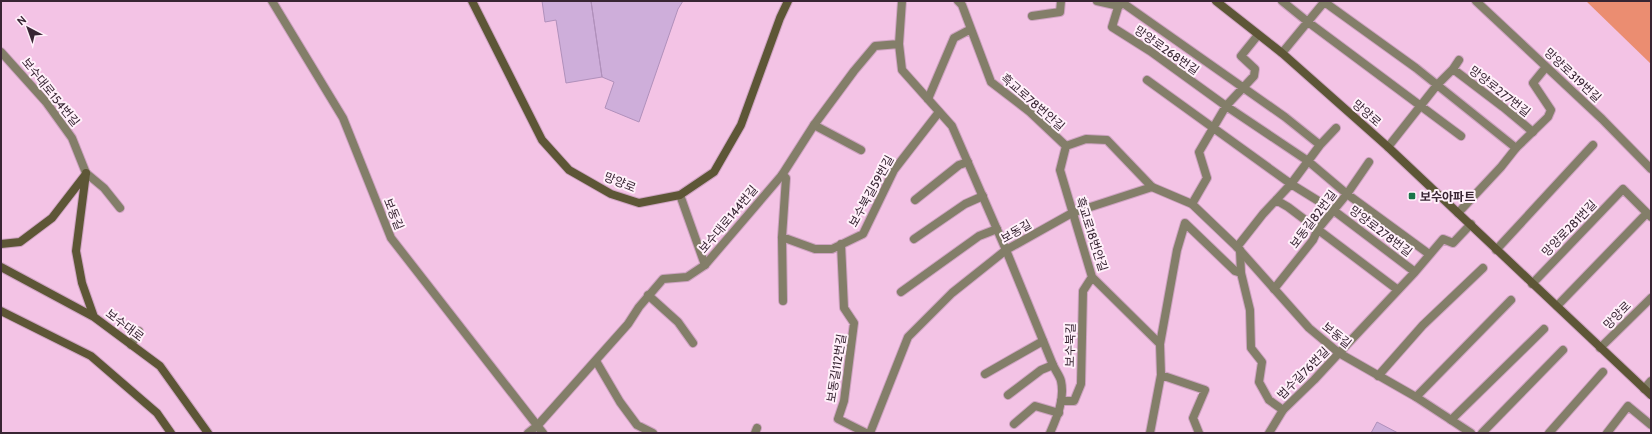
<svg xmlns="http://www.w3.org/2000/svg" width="1652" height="434" font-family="Cabin,'Noto Sans KR',sans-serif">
<rect width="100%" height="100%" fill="#f3c3e5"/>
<path fill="#eb8d71" d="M1586,1H1651V64Z"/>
<path fill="#ceaeda" stroke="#b090bb" d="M542,1H591L602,77L566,83L556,20L545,22Z
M591,1H683L678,9L639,122L605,108L614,82L602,77Z
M1377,422L1398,433H1371Z"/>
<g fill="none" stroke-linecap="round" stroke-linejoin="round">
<defs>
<path id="service" d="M958,1L962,5L991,82L1030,112L1066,146
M1097,1L1119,6
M1120,1L1112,27L1150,51L1226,106L1308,161L1347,194L1429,254
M1120,1L1285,117L1320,145
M1282,1L1308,22L1461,136
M1323,1L1416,68L1516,148
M1032,16L1060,12L1061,1
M1282,53L1325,1
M1453,69L1503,107L1533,132
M1147,80L1291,184L1333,210L1415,272
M928,99L954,38L971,29
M814,125L861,150
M1388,147L1437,85L1453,69L1459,60
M86,173L104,188L120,208
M782,175L786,178L782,237L783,301
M680,195L705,265
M915,200L959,165L968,162
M1276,200L1288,207L1398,290
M1192,204L1207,178L1199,152L1226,106L1254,76L1255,69L1241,56L1258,35
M782,237L815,249H832L863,234L894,170L939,112
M914,239L965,204L983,196
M841,244L844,308L854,323L844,401L838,419L866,433
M1237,247L1263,214L1291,184L1320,145L1336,128
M1240,250L1241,273L1250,310L1251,348L1262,362L1259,382L1269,400L1283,410
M1496,250L1593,145
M1532,284L1623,189L1651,217
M1274,289L1313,240L1318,229L1347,194L1369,162
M901,292L979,236L997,229
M648,295L678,322L693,343
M1557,306L1647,213
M1160,344L1177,250L1185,223L1235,271L1241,273
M131,345L139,331
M1600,348L1651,298
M1339,353L1415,272L1443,239L1453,243L1471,224
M596,361L620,402L637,425L653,433
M985,374L1043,341
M1161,375L1205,390L1193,418L1199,433
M1378,376L1423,325L1483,268
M1644,389L1651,381
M1008,395L1041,370L1053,365
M1416,397L1511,300
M1061,401H1074L1081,384L1083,291L1092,277
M1451,420L1544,329
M1014,424L1035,406L1059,413
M755,433L757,428
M1150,433L1161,375L1160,344L1092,277L1060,170L1066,146L1086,139L1107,140L1152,187
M1482,433L1563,350
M1549,433L1603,372
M1607,433L1628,406L1651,425"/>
<path id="minor" d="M272,1L343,118L391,238L543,433
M902,1L899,44L902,70L952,126L1006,250L1053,365C1055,370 1060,376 1061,381C1065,399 1057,417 1050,433
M1476,1L1602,119L1651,169
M1,52L46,102L72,138L86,173
M1458,213L1501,167L1516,148L1548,117L1551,110L1533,83L1546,67
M528,433L538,425L628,324L639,307L663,279L687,277L705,265L782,175L814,125L854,71L875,46L899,44
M870,433L908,337L952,293L1006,250L1072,213L1152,187L1192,204L1237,247L1309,328L1339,353L1416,397L1471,433
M1269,433L1283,410L1314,380L1339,353"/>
<path id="secondary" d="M472,1L542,140L569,170L611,194L639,203L680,195L714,172L741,125L780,18L788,1
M1216,1L1282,53L1388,147L1651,395
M86,173L76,251L82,283L94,317
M1,244L20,242L52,218L86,174
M1,267L94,317L160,366L208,433
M1,311L91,356L157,413L171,433"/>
</defs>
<use href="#service" stroke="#cea3c1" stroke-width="10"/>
<use href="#minor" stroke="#cea3c1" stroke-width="10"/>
<use href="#secondary" stroke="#cea3c1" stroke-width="10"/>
<use href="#service" stroke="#837e69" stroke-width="8"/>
<use href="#minor" stroke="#837e69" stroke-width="8"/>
<use href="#secondary" stroke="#5d5636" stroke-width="8"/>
</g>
<rect fill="#197449" stroke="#fff0fa" stroke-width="1.5" x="1408" y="192" width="8" height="8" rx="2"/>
<g text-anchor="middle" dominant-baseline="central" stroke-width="4" stroke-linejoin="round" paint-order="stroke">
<g font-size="12" fill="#382533" stroke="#fff0fa">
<text transform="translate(1167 50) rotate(35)">망양로268번길</text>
<text transform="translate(1573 75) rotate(43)">망양로319번길</text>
<text transform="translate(1500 91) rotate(38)">망양로277번길</text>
<text transform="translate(51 92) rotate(51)">보수대로154번길</text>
<text transform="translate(1033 102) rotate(41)">흑교로78번안길</text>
<text transform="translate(1367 113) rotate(41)">망양로</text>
<text transform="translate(620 182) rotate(22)">망양로</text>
<text transform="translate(871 191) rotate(-61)">보수북길59번길</text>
<text transform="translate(394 214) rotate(68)">보동길</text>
<text transform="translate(728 219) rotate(-50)">보수대로144번길</text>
<text transform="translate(1313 219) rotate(-53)">보동길82번길</text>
<text transform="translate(1569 228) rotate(-46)">망양로281번길</text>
<text transform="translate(1016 231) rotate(-30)">보동길</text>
<text transform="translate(1381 231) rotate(37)">망양로278번길</text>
<text transform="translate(1092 234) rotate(72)">흑교로18번안길</text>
<text transform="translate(1617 315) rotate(-45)">망양로</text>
<text transform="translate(125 325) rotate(37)">보수대로</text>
<text transform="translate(1337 335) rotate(38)">보동길</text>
<text transform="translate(1070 345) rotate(-89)">보수북길</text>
<text transform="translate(836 368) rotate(-81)">보동길112번길</text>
<text transform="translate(1303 373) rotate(-45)">법수길76번길</text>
</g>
<g font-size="12" font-weight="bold" fill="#382533" stroke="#fff0fa" text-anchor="start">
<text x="1420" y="196">보수아파트</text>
</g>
</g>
<rect width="1652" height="434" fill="none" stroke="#382533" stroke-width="4"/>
<g transform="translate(28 28) rotate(319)" stroke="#fff0fa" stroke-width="3" paint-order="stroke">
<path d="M0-3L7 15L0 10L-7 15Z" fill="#382533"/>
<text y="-6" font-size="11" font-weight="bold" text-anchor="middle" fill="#382533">N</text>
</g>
</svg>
